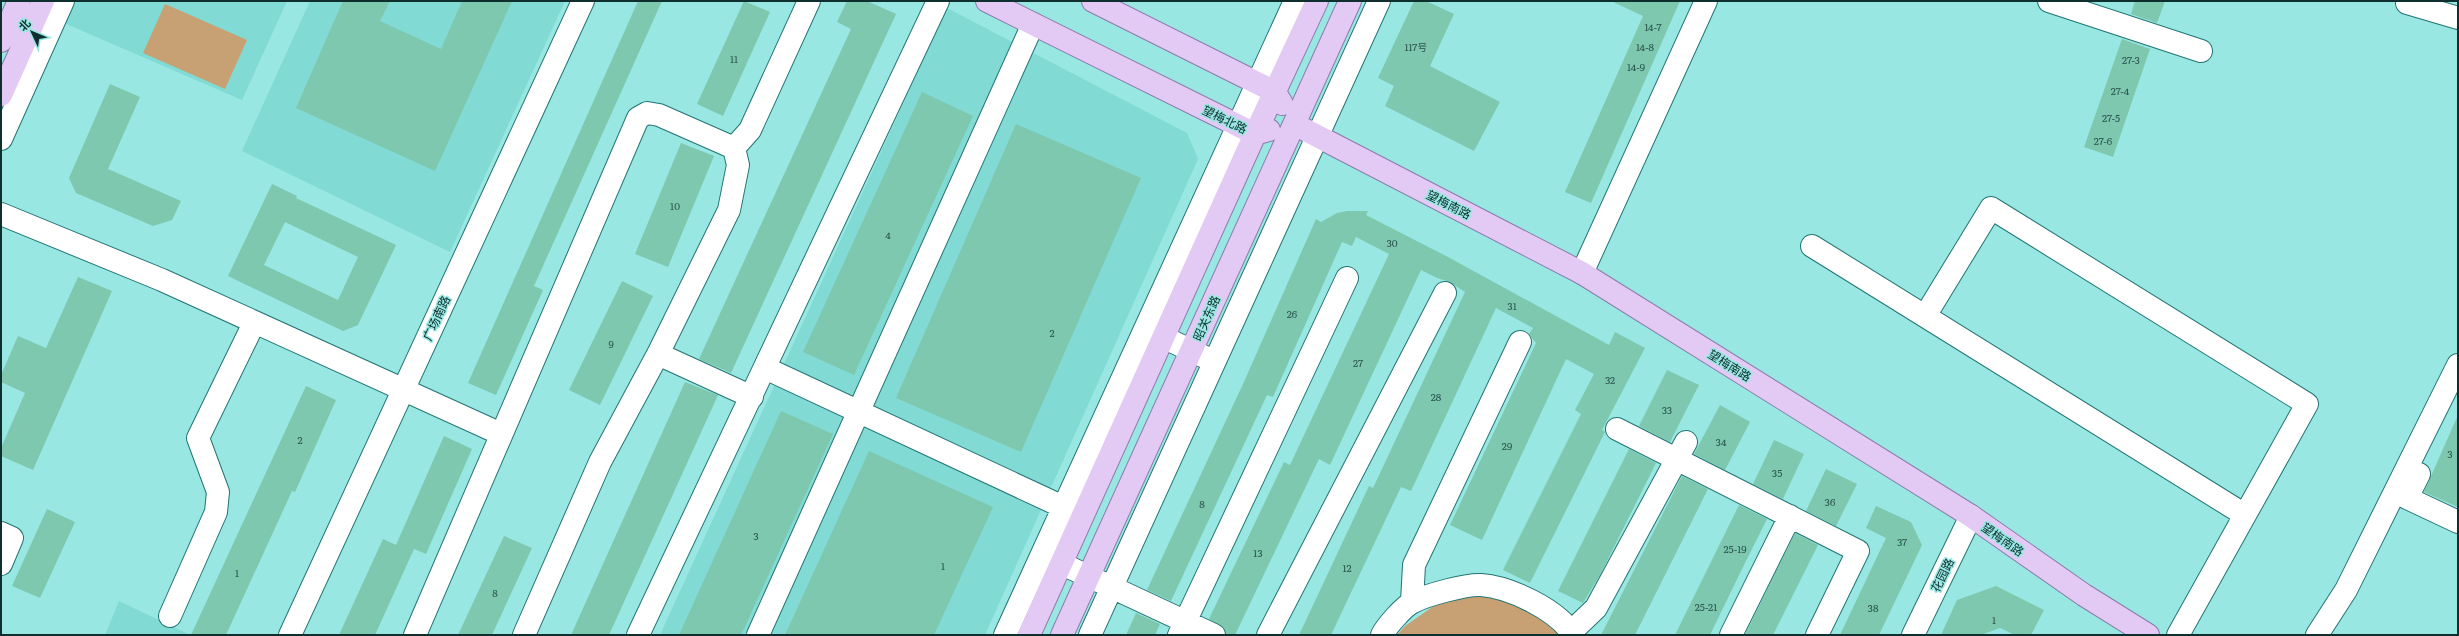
<svg xmlns="http://www.w3.org/2000/svg" width="2459" height="636" font-family="Literata,'Noto Sans SC',serif">
<rect width="100%" height="100%" fill="#98e7e2"/>
<path fill="#81dad4" d="M74,1H287L242,100L64,23Z
M310,1H565L450,252L242,151Z
M947,8L1187,133L1198,159L985,635H660Z
M119,601L190,635H105Z"/>
<path fill="#c7a173" d="M165,4L247,40L225,89L143,53Z
M1481,594L1516,601L1564,635H1397L1405,626L1441,601Z"/>
<path fill="#7ec8af" fill-rule="evenodd" d="M343,1H390L380,21L441,49L462,1H512L435,171L296,108Z
M638,1H662L534,286L543,290L496,395L468,383Z
M744,1L770,12L723,116L697,104Z
M847,1H867L896,14L731,373L699,359L851,29L837,22Z
M1414,1H1426L1454,14L1430,66L1500,102L1474,151L1385,106L1394,86L1378,78Z
M1611,1H1680L1591,203L1565,192L1643,16Z
M2135,1H2165L2157,23L2131,14Z
M2122,39L2150,49L2113,157L2084,147Z
M110,84L140,97L108,169L181,201L172,220L153,226L76,193L69,178Z
M922,92L973,116L854,375L803,352Z
M1016,124L1141,178L1021,452L896,398Z
M681,143L714,156L668,267L635,254Z
M272,184L297,196L296,198L396,245L358,325L343,331L228,276ZM285,222L358,257L338,300L264,265Z
M1347,211H1368L1366,215L1448,257L1609,345L1615,332L1645,348L1602,430L1605,432L1530,583L1503,570L1581,414L1575,410L1594,374L1566,359L1482,540L1450,525L1536,343L1529,334L1533,328L1496,308L1411,491L1401,487L1331,635H1299L1369,486L1373,488L1465,292L1450,282L1437,278L1421,270L1330,465L1319,459L1235,635H1226L1224,628L1209,619L1284,462L1290,465L1389,254L1356,237L1352,246L1342,242L1273,397L1267,395L1171,601L1147,590L1243,384L1316,219L1321,222L1337,213Z
M78,277L112,291L33,470L1,456V448L25,393L1,382V375L18,336L46,348Z
M622,281L653,296L600,405L569,390Z
M1667,370L1699,385L1670,442L1639,426Z
M685,382L718,395L609,635H571Z
M306,386L336,400L295,492L292,491L226,635H191Z
M1720,405L1750,422L1725,470L1694,454Z
M781,411L833,434L741,635H679Z
M2458,415V507L2424,492Z
M444,436L472,449L426,554L414,549L375,635H339L383,539L396,545Z
M1774,440L1804,454L1783,499L1753,484Z
M1629,449L1656,463L1600,575L1583,603L1558,591Z
M869,451L993,507L934,635H785Z
M1826,469L1857,484L1836,526L1806,511Z
M1682,476L1708,489L1635,635H1601Z
M1739,505L1767,519L1742,569L1710,635H1675Z
M1876,506L1911,522L1922,545L1879,635H1840L1886,538L1866,528Z
M47,509L75,522L40,598L12,586Z
M1795,533L1818,545L1773,635H1745Z
M504,536L532,548L492,635H458Z
M1996,586L2044,610L2031,635H2015L2000,628L1981,635H1941L1957,600Z
M1136,613L1160,624L1155,635H1126Z"/>
<g fill="none" stroke-linecap="round" stroke-linejoin="round">
<defs>
<path id="minor" d="M2049,1L2201,51
M2407,3L2458,18
M1,139L63,1
M1,214L162,280L501,434
M1812,246L2245,515
M1582,273L1706,1
M1925,316L1991,208L2307,404L2178,635
M1146,329L1209,359
M658,354L752,397
M765,368L1076,513
M1617,429L1858,551L1817,635
M2419,474L2407,498L2458,522
M1,533L12,538L1,564
M1045,556L1214,635
M1412,602L1414,565L1520,342
M170,616L216,512L218,492L198,438L254,323
M1571,632L1596,608L1686,442
M290,635L583,1
M415,635L638,118L647,113L659,115L734,148L750,130L809,1
M524,635L600,462L658,354L729,210L738,165L734,148
M638,635L938,1
M758,635L1033,24
M1005,635L1295,1
M1090,635L1379,1
M1179,635L1347,278
M1268,635L1445,293
M1382,635C1386,627 1404,606 1413,602C1426,595 1467,584 1481,585C1510,587 1558,610 1573,635
M1731,635L1790,516
M1913,635L1971,516
M2317,635L2346,590L2458,365"/>
<path id="major" d="M987,1L1255,134L1269,130
M1093,1L1275,92L1282,104
M1,41L19,1
M1,95L43,1
M1294,124L1582,273L1971,516L2084,595L2148,635
M1029,635L1255,134L1317,1
M1062,635L1350,1"/>
</defs>
<use href="#minor" stroke="#227572" stroke-width="24"/>
<use href="#major" stroke="#8b7caa" stroke-width="24"/>
<use href="#minor" stroke="#fff" stroke-width="22"/>
<use href="#major" stroke="#e2caf4" stroke-width="22"/>
</g>
<g text-anchor="middle" dominant-baseline="central" stroke-width="3" stroke-linejoin="round" paint-order="stroke">
<g font-size="10" fill="#2a554e">
<text x="1653" y="26">14-7</text>
<text x="1416" y="46">117号</text>
<text x="1645" y="46">14-8</text>
<text x="734" y="58">11</text>
<text x="2131" y="59">27-3</text>
<text x="1636" y="66">14-9</text>
<text x="2120" y="90">27-4</text>
<text x="2111" y="117">27-5</text>
<text x="2103" y="140">27-6</text>
<text x="675" y="205">10</text>
<text x="888" y="234">4</text>
<text x="1392" y="242">30</text>
<text x="1512" y="305">31</text>
<text x="1292" y="313">26</text>
<text x="1052" y="332">2</text>
<text x="611" y="343">9</text>
<text x="1358" y="362">27</text>
<text x="1610" y="379">32</text>
<text x="1436" y="396">28</text>
<text x="1667" y="409">33</text>
<text x="300" y="439">2</text>
<text x="1721" y="441">34</text>
<text x="1507" y="445">29</text>
<text x="2450" y="453">3</text>
<text x="1777" y="472">35</text>
<text x="1830" y="501">36</text>
<text x="1202" y="503">8</text>
<text x="756" y="535">3</text>
<text x="1902" y="541">37</text>
<text x="1735" y="548">25-19</text>
<text x="1258" y="552">13</text>
<text x="943" y="565">1</text>
<text x="1347" y="567">12</text>
<text x="237" y="572">1</text>
<text x="495" y="592">8</text>
<text x="1706" y="606">25-21</text>
<text x="1873" y="607">38</text>
<text x="1994" y="619">1</text>
</g>
<g font-size="12" fill="#0e2f2e" stroke="#98e7e2">
<text transform="translate(1225 119) rotate(26)">望梅北路</text>
<text transform="translate(1449 204) rotate(27)">望梅南路</text>
<text transform="translate(436 318) rotate(-65)">广场南路</text>
<text transform="translate(1206 318) rotate(-66)">昭关东路</text>
<text transform="translate(1730 365) rotate(32)">望梅南路</text>
<text transform="translate(2003 539) rotate(35)">望梅南路</text>
<text transform="translate(1942 575) rotate(-64)">花园路</text>
</g>
</g>
<rect width="2459" height="636" fill="none" stroke="#0e2f2e" stroke-width="4"/>
<g transform="translate(32 32) rotate(314)" stroke="#98e7e2" stroke-width="3" paint-order="stroke">
<path d="M0-3L7 15L0 10L-7 15Z" fill="#0e2f2e"/>
<text y="-6" font-size="11" font-weight="bold" text-anchor="middle" fill="#0e2f2e">北</text>
</g>
</svg>
